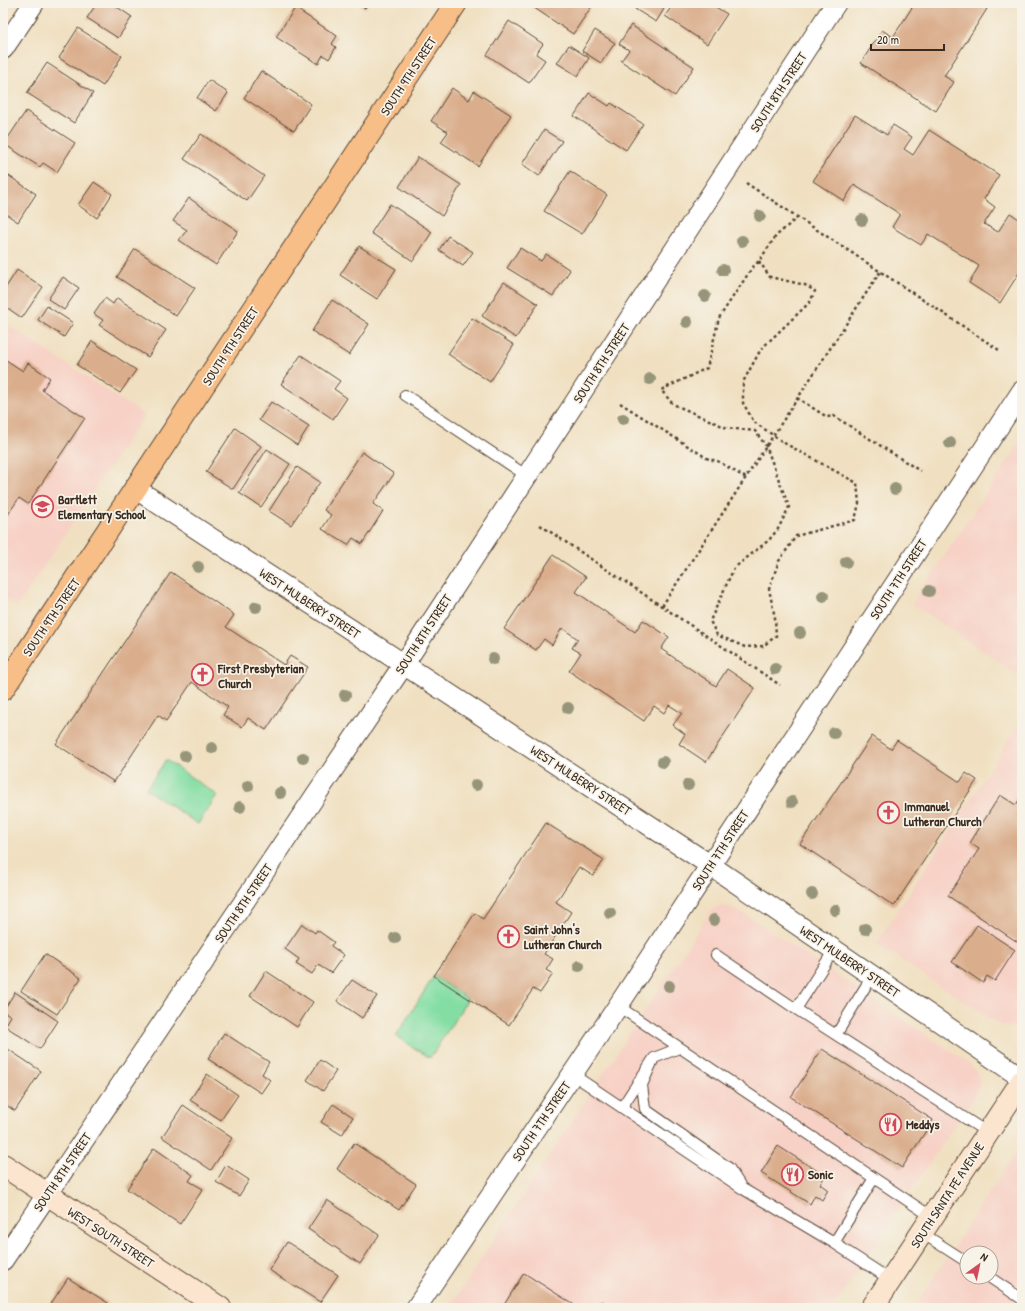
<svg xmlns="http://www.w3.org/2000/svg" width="1025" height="1311" font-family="'Patrick Hand',sans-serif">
<rect width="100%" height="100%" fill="#f7f3e8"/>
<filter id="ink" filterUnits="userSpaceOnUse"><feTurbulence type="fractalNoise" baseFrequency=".025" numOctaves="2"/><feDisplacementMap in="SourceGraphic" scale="8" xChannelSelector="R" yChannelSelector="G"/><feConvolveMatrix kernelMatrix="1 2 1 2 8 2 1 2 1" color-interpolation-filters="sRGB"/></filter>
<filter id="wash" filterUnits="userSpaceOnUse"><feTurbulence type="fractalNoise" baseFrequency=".012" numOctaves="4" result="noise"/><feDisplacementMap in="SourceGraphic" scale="16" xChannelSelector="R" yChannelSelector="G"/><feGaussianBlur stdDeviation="0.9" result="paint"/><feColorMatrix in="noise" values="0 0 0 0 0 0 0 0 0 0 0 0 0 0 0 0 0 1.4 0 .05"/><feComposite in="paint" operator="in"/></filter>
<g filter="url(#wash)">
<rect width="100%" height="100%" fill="#f0e0c1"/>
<path fill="#f7d1c6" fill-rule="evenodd" d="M3,322L144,415L17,607L3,597Z
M1022,440V677L912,604Z
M1022,720V1027H1006L997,1023L876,944Z
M719,905L730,907L746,915L969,1063L977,1073L980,1082L974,1096L833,1308H449L710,912Z
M1022,1143V1308H914ZM967,1253H991V1277H967Z"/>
<path fill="#84dea4" stroke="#608461" d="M166,760L217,795L198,824L146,789Z
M434,976L468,999L430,1058L396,1036Z"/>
<g id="blocks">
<path fill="#daae8d" d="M97,3H111L132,17L118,38L87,18Z
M357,3H369L365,8Z
M527,3H594L573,34Z
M639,3H656L664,9L656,22L635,9Z
M674,3H709L727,14L707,44L665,16Z
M915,3H978L987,9L944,76L954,82L936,111L861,63L882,30L893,37Z
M295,8L337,36L332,44L336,47L329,59L323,55L318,64L276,37Z
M509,21L543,44L536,54L545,60L529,83L487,55Z
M631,25L694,67L675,96L621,61L629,50L619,44Z
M78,28L122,56L103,86L59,58Z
M595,30L615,43L601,63L582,51Z
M569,45L589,58L578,76L557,63Z
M47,63L93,93L74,123L27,93Z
M261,71L311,104L294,131L244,98Z
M209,80L228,93L216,111L197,98Z
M452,88L469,100L474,91L511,115L478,166L441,142L448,132L431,121Z
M589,93L609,106L611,103L643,124L626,150L574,116Z
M26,111L75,143L57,172L43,163L40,167L4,144Z
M855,115L887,135L893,125L912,137L904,149L913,155L929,130L999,175L984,199L995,207L984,224L998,232L1010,213L1022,221V268L1000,303L969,283L979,266L928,234L921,245L892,227L900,214L854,185L844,201L813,181Z
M544,130L562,141L539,176L522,164Z
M201,134L264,176L247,201L184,159Z
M418,157L461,185L442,216L399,187Z
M570,171L607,195L582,234L544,211Z
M3,172L36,194L18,222L3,212Z
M94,182L112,194L97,218L78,205Z
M189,198L238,231L216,265L179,240L187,230L173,221Z
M390,204L432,232L413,261L371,233Z
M448,236L473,252L463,266L439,250Z
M359,246L396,269L377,299L340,275Z
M520,248L541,261L546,254L570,270L553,296L507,268Z
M135,249L195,288L176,316L117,277Z
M17,270L43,287L22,318L3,305V292Z
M63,277L79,288L64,310L48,299Z
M504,282L538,304L516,338L482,316Z
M105,298L113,304L117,298L166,330L148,357L99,325L103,320L94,314Z
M332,300L369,324L349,355L312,331Z
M47,306L73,323L64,337L38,320Z
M472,318L514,345L490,382L448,354Z
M92,341L136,370L120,393L77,365Z
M301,355L340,381L334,389L347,398L333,419L281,384Z
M3,358L23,371L28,363L50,378L42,390L85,418L28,504L19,498L3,522Z
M271,402L309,426L297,445L259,420Z
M235,428L261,446L233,489L206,472Z
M267,449L290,464L261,507L239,493Z
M362,452L394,474L373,504L383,511L362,544L353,538L348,545L322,529L331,515L324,510Z
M297,467L320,482L291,525L269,511Z
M553,555L586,577L576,592L635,632L643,620L669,637L661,649L716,686L727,669L755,688L706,762L679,744L685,734L673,725L682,713L669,705L664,713L654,706L644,721L569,671L581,653L572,648L578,639L562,628L552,645L544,639L536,650L504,629Z
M171,572L234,615L226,627L284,665L290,656L308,667L266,730L248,718L242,727L223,715L228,707L192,682L166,721L158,715L114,782L56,744Z
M872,736L891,749L897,740L960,782L966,773L977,780L894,906L800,844Z
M1000,795L1016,805L1022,795V945L948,896L979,849L970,843Z
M546,823L604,860L593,876L579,867L556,902L571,912L544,954L553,959L546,970L553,974L540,993L533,989L509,1025L434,976L475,913L483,919Z
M302,924L315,933L317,930L334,942L331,946L344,955L331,973L318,965L312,974L296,964L299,959L285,949Z
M977,925L1015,950L995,981L987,976L983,983L952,962Z
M45,954L81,978L57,1014L21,991Z
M266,971L313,1002L297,1027L250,996Z
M352,980L377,996L362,1018L337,1001Z
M15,992L58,1021L40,1049L5,1026L11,1016L3,1011Z
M224,1033L269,1062L262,1074L270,1080L261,1093L208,1059Z
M3,1046L41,1071L15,1111L3,1103Z
M822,1049L933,1120L902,1168L791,1097Z
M320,1060L336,1071L323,1091L307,1080Z
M207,1074L238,1095L221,1120L190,1100Z
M333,1104L353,1117L342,1135L321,1122Z
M183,1105L232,1138L211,1170L162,1137Z
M354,1143L416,1184L399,1210L337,1169Z
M778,1146L825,1176L820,1184L828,1190L822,1200L815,1195L810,1204L761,1173Z
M154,1148L193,1175L189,1181L203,1189L180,1224L127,1189Z
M226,1165L249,1180L239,1196L216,1182Z
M327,1200L379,1235L360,1264L308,1229Z
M287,1242L338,1275L320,1302L269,1270Z
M524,1273L579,1308H502Z
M68,1278L108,1303L105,1308H48Z
M602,1301L614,1308H597Z"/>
</g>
</g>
<g filter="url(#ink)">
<use href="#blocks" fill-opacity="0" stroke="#564536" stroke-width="1"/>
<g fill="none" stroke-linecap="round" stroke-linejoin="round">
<defs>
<path id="lane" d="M405,395L527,476
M834,950L796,1009L988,1133
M716,955L796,1009
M618,1006L932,1217
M836,1035L872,976
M654,1058L642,1085L645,1109L729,1168L740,1185
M572,1074L743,1189L834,1243L891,1280
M622,1107L654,1058L679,1048
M922,1233L967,1262
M834,1243L874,1178
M989,1277L1022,1299"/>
<path id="street" d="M3,49L34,3
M136,489L710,865L1022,1078
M3,1260L404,664L836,3
M416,1308L618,1006L1022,391"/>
<path id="secondary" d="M3,1165L220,1308
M872,1308L1022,1081"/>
<path id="primary" d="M3,689L456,3"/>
</defs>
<use href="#lane" stroke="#564536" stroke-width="12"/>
<use href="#street" stroke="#564536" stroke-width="22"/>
<use href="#secondary" stroke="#564536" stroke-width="24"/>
<use href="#primary" stroke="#564536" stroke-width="24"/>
<path stroke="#564536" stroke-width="2.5" stroke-dasharray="3 3" stroke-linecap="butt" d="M746,183L999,350
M759,261L770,277L805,285L815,291L810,302L761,349L743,382V403L754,422L786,444L857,483L859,503L855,520L796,536L779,561L769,589L775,618L776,636L763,646L745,647L717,635L710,621L734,568L769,540L778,529L789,507L766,446L755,431L727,428L673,404L661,390L707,368L719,318L752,268L759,261L776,236L798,217
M797,398L827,417L834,416L920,471
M620,403L710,460H716L746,478
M540,525L780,685
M662,606L880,272"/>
<use href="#lane" stroke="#fff" stroke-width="10"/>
<use href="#street" stroke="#fff" stroke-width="20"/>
<use href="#secondary" stroke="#fce5cf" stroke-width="22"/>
<use href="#primary" stroke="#f7be87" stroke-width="22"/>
</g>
<g fill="#96957a">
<circle cx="760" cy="216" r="6"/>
<circle cx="862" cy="220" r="6"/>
<circle cx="742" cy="241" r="6"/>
<circle cx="723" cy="270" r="6"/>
<circle cx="705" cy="296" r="6"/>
<circle cx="687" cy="322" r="6"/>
<circle cx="650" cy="379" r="6"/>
<circle cx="623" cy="419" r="6"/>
<circle cx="950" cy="443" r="6"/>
<circle cx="895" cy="489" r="6"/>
<circle cx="846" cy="562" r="6"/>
<circle cx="198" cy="567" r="6"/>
<circle cx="929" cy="591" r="6"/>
<circle cx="823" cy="596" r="6"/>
<circle cx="256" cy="607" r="6"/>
<circle cx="800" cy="633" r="6"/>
<circle cx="493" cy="659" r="6"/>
<circle cx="775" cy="669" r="6"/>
<circle cx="345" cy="695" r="6"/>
<circle cx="568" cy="708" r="6"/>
<circle cx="834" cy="733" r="6"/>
<circle cx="212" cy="748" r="6"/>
<circle cx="185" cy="756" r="6"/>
<circle cx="303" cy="758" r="6"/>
<circle cx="663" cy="762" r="6"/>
<circle cx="476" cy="785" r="6"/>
<circle cx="688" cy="785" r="6"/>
<circle cx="248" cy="786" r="6"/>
<circle cx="280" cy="793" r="6"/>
<circle cx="792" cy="802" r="6"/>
<circle cx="240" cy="807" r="6"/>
<circle cx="812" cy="894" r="6"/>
<circle cx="835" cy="910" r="6"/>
<circle cx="610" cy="913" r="6"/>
<circle cx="714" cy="920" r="6"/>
<circle cx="865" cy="929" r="6"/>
<circle cx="395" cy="938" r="6"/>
<circle cx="579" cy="966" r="6"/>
<circle cx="669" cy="986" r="6"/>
</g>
</g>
<defs>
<symbol id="school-ring" viewBox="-11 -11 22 22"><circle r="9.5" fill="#f7f3e8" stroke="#d1495b" stroke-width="1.5"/><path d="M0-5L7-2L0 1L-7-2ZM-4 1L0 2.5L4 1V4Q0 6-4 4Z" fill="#d1495b"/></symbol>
<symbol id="church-ring" viewBox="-11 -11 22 22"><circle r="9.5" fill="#f7f3e8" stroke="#d1495b" stroke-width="1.5"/><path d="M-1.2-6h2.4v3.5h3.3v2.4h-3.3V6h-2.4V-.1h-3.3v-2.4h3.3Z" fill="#d1495b"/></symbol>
<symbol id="restaurant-ring" viewBox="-11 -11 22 22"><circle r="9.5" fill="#f7f3e8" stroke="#d1495b" stroke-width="1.5"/><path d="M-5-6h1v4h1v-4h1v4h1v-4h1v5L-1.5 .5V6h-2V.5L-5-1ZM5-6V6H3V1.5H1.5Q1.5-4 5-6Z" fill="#d1495b"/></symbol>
</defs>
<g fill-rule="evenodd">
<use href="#school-ring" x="30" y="494" width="25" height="25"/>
<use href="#church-ring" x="190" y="662" width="25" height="25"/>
<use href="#church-ring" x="876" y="800" width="25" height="25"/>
<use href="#church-ring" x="496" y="924" width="25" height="25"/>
<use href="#restaurant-ring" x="878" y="1112" width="25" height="25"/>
<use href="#restaurant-ring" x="780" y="1162" width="25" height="25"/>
</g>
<g text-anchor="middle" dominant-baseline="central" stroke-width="3.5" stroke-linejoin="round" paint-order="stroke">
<g font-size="13" fill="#3b2a1e" stroke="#f7f3e8">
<text transform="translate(408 76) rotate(-57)">SOUTH 9TH STREET</text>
<text transform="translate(778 92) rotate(-57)">SOUTH 8TH STREET</text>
<text transform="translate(230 346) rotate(-57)">SOUTH 9TH STREET</text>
<text transform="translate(601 363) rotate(-57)">SOUTH 8TH STREET</text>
<text transform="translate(898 579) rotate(-57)">SOUTH 7TH STREET</text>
<text transform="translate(310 603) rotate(33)">WEST MULBERRY STREET</text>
<text transform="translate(51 617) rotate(-56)">SOUTH 9TH STREET</text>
<text transform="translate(423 634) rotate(-57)">SOUTH 8TH STREET</text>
<text transform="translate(581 780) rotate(33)">WEST MULBERRY STREET</text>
<text transform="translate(720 850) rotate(-57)">SOUTH 7TH STREET</text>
<text transform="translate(243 903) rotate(-56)">SOUTH 8TH STREET</text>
<text transform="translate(850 961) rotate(34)">WEST MULBERRY STREET</text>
<text transform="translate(541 1121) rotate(-56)">SOUTH 7TH STREET</text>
<text transform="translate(62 1172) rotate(-56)">SOUTH 8TH STREET</text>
<text transform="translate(947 1195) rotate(-57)">SOUTH SANTA FE AVENUE</text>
<text transform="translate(111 1237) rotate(33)">WEST SOUTH STREET</text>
</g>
<g font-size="13" font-weight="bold" fill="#3b2a1e" stroke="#f7f3e8" text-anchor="start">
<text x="58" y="499">Bartlett<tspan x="58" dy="15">Elementary School</tspan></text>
<text x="218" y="668">First Presbyterian<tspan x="218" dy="15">Church</tspan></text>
<text x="904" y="806">Immanuel<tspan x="904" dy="15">Lutheran Church</tspan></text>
<text x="524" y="929">Saint John's<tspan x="524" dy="15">Lutheran Church</tspan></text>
<text x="906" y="1124">Meddys</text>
<text x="808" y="1174">Sonic</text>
</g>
</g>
<rect width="1025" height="1311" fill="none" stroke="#f7f3e8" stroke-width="16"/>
<g transform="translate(979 1265) rotate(33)"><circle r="19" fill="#f7f3e8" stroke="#aca397"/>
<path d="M0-3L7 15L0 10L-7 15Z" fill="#d1495b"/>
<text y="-6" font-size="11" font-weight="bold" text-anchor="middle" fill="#3b2a1e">N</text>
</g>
<path d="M871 44v6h73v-6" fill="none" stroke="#3b2a1e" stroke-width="2"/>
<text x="877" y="44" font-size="12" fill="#3b2a1e" stroke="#f7f3e8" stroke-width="3" paint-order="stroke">20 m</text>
</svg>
